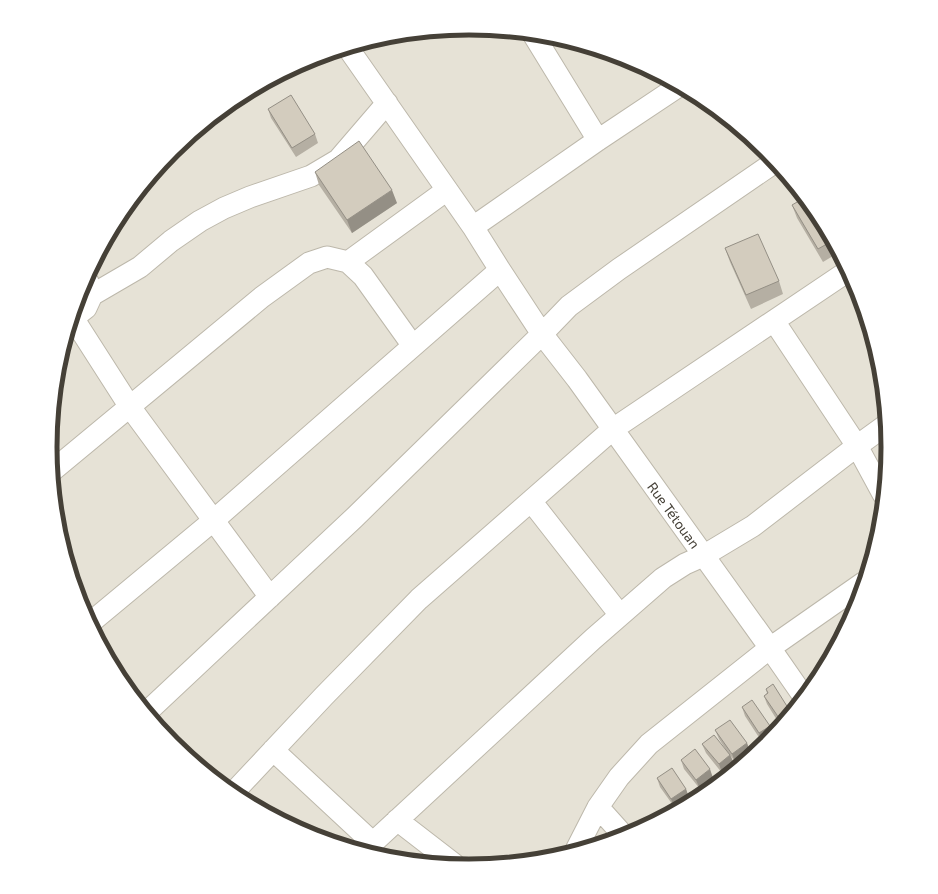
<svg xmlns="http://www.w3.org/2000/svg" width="938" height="894" font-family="'Exo 2',sans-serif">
<rect width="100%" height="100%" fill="#f2f0e8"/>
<path fill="#e6e2d6" d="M51 447a418 418 0 1 1 836 0a418 418 0 1 1-836 0Z"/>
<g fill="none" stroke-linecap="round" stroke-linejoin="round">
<defs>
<path id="minor" d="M533,34L598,140
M348,48L473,227L598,140L679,86
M473,227L500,270
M348,262L447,190
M92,295L140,267L171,241L200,221L224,208L250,197L311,176L338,160L387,103
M73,318L130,407L270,597
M72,319L86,308L92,295L88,282L86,279
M774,321L857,446L883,494
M52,471L262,297L309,263L327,257L348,262L363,276L413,346
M531,501L620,615
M90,623L214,520L500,270L542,334L577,379L770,648L804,697
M147,712L354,518L542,334L569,306L619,269L775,162
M273,750L372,842
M233,793L324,696L419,599L613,429L848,271
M598,807L624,836
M397,820L454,864
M576,850L598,807L619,777L649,744L770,648L863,583
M364,851L593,639L663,578L685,564L703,556L753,526L857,446L886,425"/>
</defs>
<use href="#minor" stroke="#bdb8ab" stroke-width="23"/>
<use href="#minor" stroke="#fff" stroke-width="21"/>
</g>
<path fill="#b5afa3" d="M268,109L315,134L318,143L296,157L271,118Z
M315,172L397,203L352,233L319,185Z
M792,205L818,214L838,253L823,262L797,218Z
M725,248L779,281L783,294L751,309L730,262Z
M766,689L790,711V713L780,725L767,704L764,696L767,693Z
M742,707L770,726L773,734L770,737L762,742L745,716Z
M715,730L747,743L750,752L735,762L731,756L734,764L722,773L706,753L702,744L726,750L719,739Z
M681,760L713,778L700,789L684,769Z
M657,778L686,789L689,798L675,808L660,787Z"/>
<path fill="#948f85" d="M392,190L397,203L352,233L347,220Z
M790,711V713L781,724L779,718Z
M770,726L773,734L770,737L762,742L759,733Z
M747,743L750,752L735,762L732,754Z
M730,755L734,764L722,773L719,764Z
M710,769L713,778L700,789L696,780Z
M686,789L689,798L675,808L671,799Z"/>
<path fill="#d3ccbe" stroke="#948f85" d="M291,95L315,134L292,148L268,109Z
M359,141L392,190L347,220L315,172Z
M804,198L818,214L832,241L818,249L792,205Z
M758,234L779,281L746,295L725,248Z
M773,684L790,711L779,718L764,696L768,693L766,689Z
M752,700L770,726L759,733L742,707Z
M730,720L747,743L732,754L715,730Z
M714,735L730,755L719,764L702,744Z
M695,749L710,769L696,780L681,760Z
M672,768L686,789L671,799L657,778Z"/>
<g text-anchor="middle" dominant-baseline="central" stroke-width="3" stroke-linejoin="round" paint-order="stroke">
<g font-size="14" fill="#454037" stroke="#fff">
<text transform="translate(674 515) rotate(54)">Rue Tétouan</text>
</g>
</g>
<path d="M0 0H938V894H0ZM57 447a412 412 0 1 1 824 0a412 412 0 1 1-824 0Z" fill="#fff" fill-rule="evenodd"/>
<path fill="none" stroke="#454037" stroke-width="5" d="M57 447a412 412 0 1 1 824 0a412 412 0 1 1-824 0Z"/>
</svg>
